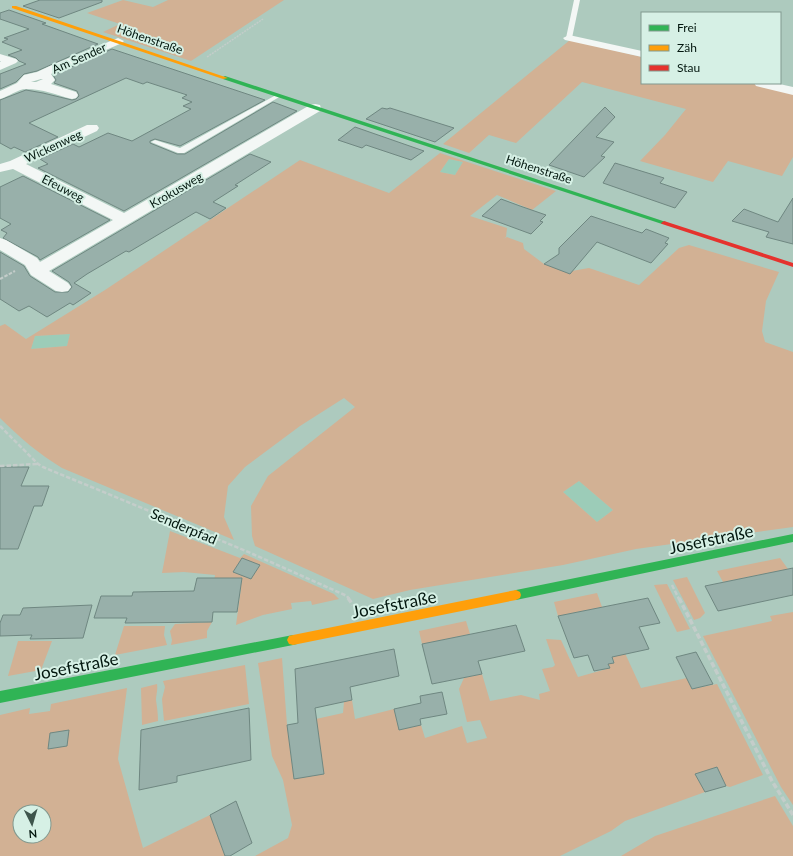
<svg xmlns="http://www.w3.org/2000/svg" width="793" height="856" font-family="Lato,sans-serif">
<rect width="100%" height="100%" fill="#adcabe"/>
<path fill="#9cccb8" d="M449,159L463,162L455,175L440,172Z
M70,334L67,346L31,349L35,336Z
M579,481L613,510L597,522L563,492Z"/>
<path fill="#d2b194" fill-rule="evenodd" d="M123,0L153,7L168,0H284L191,61L103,32L120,24L87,13Z
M570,40L642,57V83H753L793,92V157L782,176L728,161L713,182L640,161L665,135L686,109L582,82L516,143L489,135L469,153L443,144Z
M440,153L556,191L532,210L497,195L470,216L507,228L506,237L503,239L507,237L523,243L524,249L544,264L566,272L589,268L639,285L679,248L689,245L779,272L766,301L762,331L765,342L793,352V527L636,549L563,565L410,590L373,599L255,546L252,536L251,506L268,476L355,407L344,398L300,426L245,467L228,486L224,517L234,540L62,468C39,454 19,437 0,418V326L5,324L26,339L105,290L300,160L389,193ZM449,159L463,162L455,175L440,172ZM70,334L67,346L31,349L35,336ZM579,481L613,510L597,522L563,492Z
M170,531L240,558L244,554L334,594L339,599L312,605L311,601L291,603L292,609L263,615L236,625L241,588H213L215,575L184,572L162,573Z
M780,558L788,569L723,582L717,571Z
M687,577L705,613L700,618L694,620L673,580Z
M667,584L690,629L677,632L654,585Z
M597,593L602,607L558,616L554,602Z
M793,612V805L781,787L703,636L772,621L770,616Z
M466,621L470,634L422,644L419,631Z
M212,622L207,631V638L171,645L172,640L170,631L175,624Z
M124,626H165L164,635L167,645L115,655Z
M546,639L561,640L578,677L610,668L608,664L614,663L611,653L624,651L641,688L687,678L692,689L717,684L763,775L730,787L726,786L717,767L695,774L705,792L625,821L611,831L560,856H255L288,838L292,825L283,780L272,756L258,663L282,658L287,725L294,779L324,774L316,719L343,713L344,702L352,700L355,719L394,709L399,730L421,725L425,738L462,726L467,743L487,738L480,720L467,722L459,689L464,678L482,674L490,701L521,695L540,700L539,694L550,691L542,669L553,667L555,665Z
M18,641H52L41,670L8,676Z
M245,665L249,704L164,721L162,699L165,687L163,681Z
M157,684C158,690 156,695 156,700C157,707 158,714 158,721L142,725L141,688Z
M127,688L118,759L143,848L210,815L225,856H0V715L30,708L29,714L50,711L51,704ZM20,812H44V836H20Z
M775,796L793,826V856H621L655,836Z"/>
<path fill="#98b0aa" stroke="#6f8781" d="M40,0H102V2L59,18L23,6Z
M9,10L46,23L42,24L98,44L37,71L24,74L16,82L0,89V74L26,64L19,61L16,58L8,55L22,50L2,42L8,39L4,38L29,29L0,19V13Z
M112,49L265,100L180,146L155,139L150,141V143L177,154H185L273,102L297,111L124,211L38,168L48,164L40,159L73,144L79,147L108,133L132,141L191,109L183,106L192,102L182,98L187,95L147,82L143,84L126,78L29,123L58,137L25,152L14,147L11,149L0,143V100L26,90L43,93L72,100L76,99L79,96L77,91L54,83L56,80L53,75Z
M605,107L615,117L596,137L614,142L601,156L605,157L584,177L549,165Z
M382,108L387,109L390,108L454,128L435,142L366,119Z
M355,127L424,151L411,160L366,145L362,148L338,140Z
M250,154L271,162L235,185L238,186L213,202L226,208L210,219L196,212L129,252L126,251L87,274L74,283L91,293L73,305L70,303L47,317L29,306L19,311L0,299V252L24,266L30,276L55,292H68L72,287L69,282L52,271Z
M615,163L664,178L660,183L687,192L675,208L603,183Z
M23,176L110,220L40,260L38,257L3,238L7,233L1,230L11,224L0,218V187Z
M793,198V244L766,237L769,232L732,221L744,209L778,222Z
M501,199L520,206L546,215L540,221L543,222L531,234L482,216Z
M591,216L642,233L646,229L669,238L665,243L668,244L651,263L597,242L570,274L544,264L559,254V248Z
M0,467H29L21,486H49L42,506H34L18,549H0Z
M242,558L260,565L251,579L233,572Z
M793,568V595L718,611L705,586Z
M197,578H242L237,612H213L212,622L125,623L127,618H94L101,596H132L133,592L194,591Z
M648,598L660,623L639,627L649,649L612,657L614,663L608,664L610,668L594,671L588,655L574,658L558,616Z
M92,605L83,638L30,639L32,635L0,636V623L3,615H20L23,608Z
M516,625L525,651L478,661L482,674L432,684L422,644Z
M394,649L399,676L350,687L352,700L315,708L324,774L294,779L287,725L298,723L295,669Z
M696,652L713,684L692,689L676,657Z
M442,692L447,714L420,719L421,725L399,730L394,709L421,703L420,696Z
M249,708L251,760L177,776V782L139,790L141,730Z
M69,730L67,746L48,749L50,733Z
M717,767L726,786L705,792L695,774Z
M236,801L252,843L230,856H225L210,815Z"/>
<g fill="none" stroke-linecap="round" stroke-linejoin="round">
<path stroke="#c4cdca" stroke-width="1.5" stroke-dasharray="2 1" stroke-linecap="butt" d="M207,57L263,19"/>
<path stroke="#c4cdca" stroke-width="2" stroke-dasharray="3.5 1.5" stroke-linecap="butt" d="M0,279L15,271"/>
<path stroke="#c4cdca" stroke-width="2.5" stroke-dasharray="4.5 2" stroke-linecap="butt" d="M0,426L38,464L43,467L246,551L347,596L349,599
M0,466L37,464
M672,585L679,599"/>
<path stroke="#c4cdca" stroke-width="3.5" stroke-dasharray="5.5 2.5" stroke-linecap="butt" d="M348,598L353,605
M679,598L772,781L793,815"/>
<path fill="#f3f7f5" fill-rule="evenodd" d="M574,0H580L572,38L569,40L566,38Z
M276,95L281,96L184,153H178L151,142L155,140L180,148Z"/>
<path fill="#f3f7f5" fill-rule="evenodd" d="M569,35L642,51V57L565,40L563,38Z
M118,38L124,41L122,43L51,74L55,80L51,84L76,92L78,95L76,98L72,99C56,95 43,89 26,89C18,89 8,97 0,99V91L17,83L24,75L37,72L52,65ZM41,79H43L36,82H31Z
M0,54L16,59L18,61L16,63L0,70V62L1,61H0Z
M754,83H775L793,87V95L756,86Z
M315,104L320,105L321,108L320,111L49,271L68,283L71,287L68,291L62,292L56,291L31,275L25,265L0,250V238L6,240L37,258L40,262L113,220L13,169L0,172V164L10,161L87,125H97L99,128L97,131L26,164L124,213L310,105Z"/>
<path fill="#30b455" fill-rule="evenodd" d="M225,76L666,222L667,223L666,224H662L223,79V77Z
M793,534V542L516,600L512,598L511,595L512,592L516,590Z
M293,635L297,636L299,640L297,644L293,645L0,703V691Z"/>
<path fill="#ff9f0a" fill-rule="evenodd" d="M12,6H16L228,78L223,79L12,8Z
M516,590L520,592L521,595L520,598L516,600L293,645L289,644L287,640L289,636L293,635Z"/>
<path fill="#e5322d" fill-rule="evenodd" d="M664,221L793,263V267L662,224L661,223Z"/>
</g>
<g text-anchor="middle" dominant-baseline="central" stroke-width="4" stroke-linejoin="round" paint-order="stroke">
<g font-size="12" fill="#02160e" stroke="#d6f0e5">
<text transform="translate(150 39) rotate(19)">Höhenstraße</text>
<text transform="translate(79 58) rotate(-24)">Am Sender</text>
<text transform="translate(53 146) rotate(-25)">Wickenweg</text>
<text transform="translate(539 169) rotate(18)">Höhenstraße</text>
<text transform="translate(63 188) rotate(27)">Efeuweg</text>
<text transform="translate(176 190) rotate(-30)">Krokusweg</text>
</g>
<g font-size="14" fill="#02160e" stroke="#d6f0e5">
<text transform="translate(184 526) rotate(23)">Senderpfad</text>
</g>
<g font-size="17" fill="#02160e" stroke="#d6f0e5">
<text transform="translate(711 539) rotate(-12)">Josefstraße</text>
<text transform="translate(394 604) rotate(-11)">Josefstraße</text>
<text transform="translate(76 666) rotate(-11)">Josefstraße</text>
</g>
</g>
<rect x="641" y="12" width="140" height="72" fill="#d6f0e5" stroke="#81998f"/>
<rect x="649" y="25" width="20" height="6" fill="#30b455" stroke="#81998f"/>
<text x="677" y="32" font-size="12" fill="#02160e">Frei</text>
<rect x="649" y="45" width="20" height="6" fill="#ff9f0a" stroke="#81998f"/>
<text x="677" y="52" font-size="12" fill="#02160e">Zäh</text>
<rect x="649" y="65" width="20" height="6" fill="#e5322d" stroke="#81998f"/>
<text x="677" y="72" font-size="12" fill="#02160e">Stau</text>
<g transform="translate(32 824) rotate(175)"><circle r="19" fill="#d6f0e5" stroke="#81998f"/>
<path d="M0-3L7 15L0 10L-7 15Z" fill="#3e554c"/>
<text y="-6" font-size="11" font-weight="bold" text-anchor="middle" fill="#02160e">N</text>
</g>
</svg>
